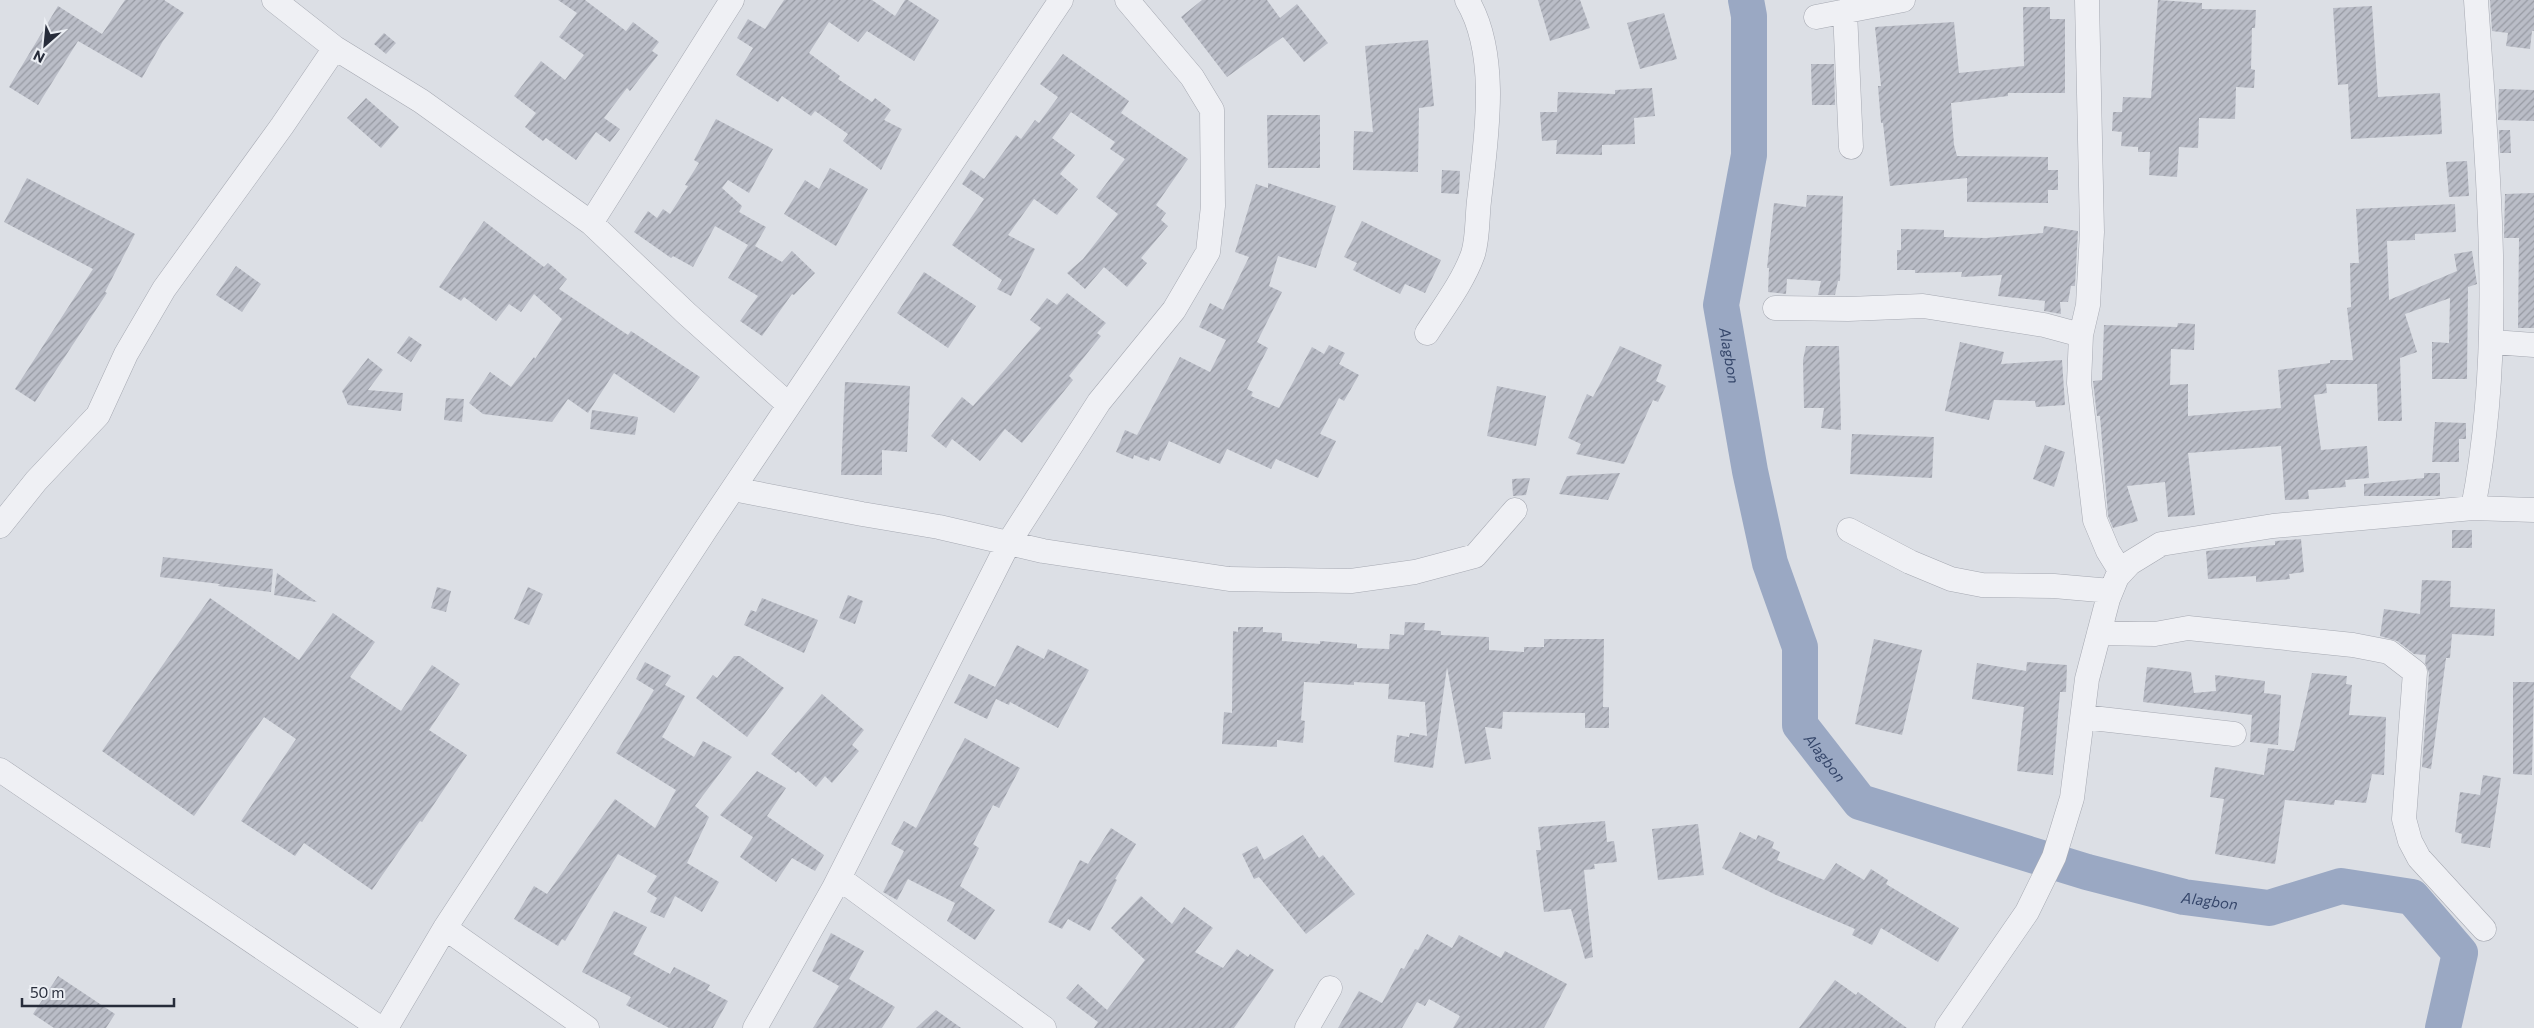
<svg xmlns="http://www.w3.org/2000/svg" width="2534" height="1028" font-family="Commissioner,sans-serif">
<defs>
<pattern id="building-hatch" width="6" height="6" patternUnits="userSpaceOnUse" patternTransform="scale(1.25)"><rect width="6" height="6" fill="#babdc7"/><path d="M-1 1l2-2M0 6l6-6M5 7l2-2" fill="none" stroke="#979aa3"/></pattern>
</defs>
<rect width="100%" height="100%" fill="#dcdfe5"/>
<g fill="none" stroke-linecap="round" stroke-linejoin="round">
<path stroke="#9aa8c3" stroke-width="36" id="s1" d="M1746,0L1749,16V155L1721,305L1750,471L1770,563L1800,647V725L1860,802L2087,872L2184,897L2269,908L2341,886L2412,897L2460,953L2443,1028"/>
</g>
<path fill="url(#building-hatch)" d="M125,0H164L184,13L163,41L142,78L78,41L38,105L9,87L58,6L102,34Z
M558,0H585L626,31L633,22L659,42L652,51L658,55L630,91L627,88L604,118L620,129L610,142L596,132L576,160L546,138L543,141L525,127L536,113L514,96L541,61L565,80L584,55L559,37L577,13Z
M784,0H872L895,16L905,0H908L939,20L914,61L867,31L858,42L829,22L809,53L840,76L838,79L872,102L875,98L891,110L884,120L902,129L881,170L843,141L848,134L815,111L811,116L782,96L778,102L736,75L753,48L737,38L748,19L765,29Z
M1202,0H1267L1280,18L1297,4L1328,43L1304,62L1283,37L1227,77L1181,17Z
M1538,0H1580L1590,28L1550,41Z
M2158,0L2202,3V9L2256,10L2255,28H2252L2251,69L2255,70L2254,88L2236,87L2235,119L2199,118L2198,148L2179,147L2177,177L2149,175L2150,152H2138V147L2121,146L2122,132L2112,131L2113,112H2122L2123,97L2151,98Z
M2490,0H2534V31H2532L2530,49L2506,46L2508,33L2492,31Z
M2372,6L2378,97L2440,93L2442,134L2351,139L2348,84L2338,85L2333,8Z
M2023,7H2050V19H2065V93H2008V96L1951,103L1954,145L1957,156L2048,157V170H2058V190H2048V203L1967,202V178L1890,186L1883,123H1881L1878,86H1881L1875,27L1954,22L1959,73L2024,66Z
M1664,13L1677,59L1640,69L1627,23Z
M384,33L396,43L386,54L374,44Z
M1428,40L1434,106L1419,108L1418,172L1353,170L1354,131L1373,132L1365,46Z
M1063,54L1129,101L1121,113L1188,159L1156,205L1166,213L1161,220L1168,226L1141,258L1147,263L1127,287L1104,267L1085,289L1067,273L1083,259L1118,214L1096,197L1125,159L1110,149L1115,142L1071,112L1052,138L1075,155L1060,174L1078,189L1057,215L1034,199L1008,235L1035,249L1011,296L997,289L1002,280L952,245L984,199L962,184L971,170L984,179L1016,135L1021,139L1035,120L1039,123L1058,97L1040,84Z
M1811,64H1834L1835,105H1812Z
M1652,88L1655,116L1634,118L1635,144L1602,145V155L1556,154L1557,140L1542,141L1540,112H1557L1558,92L1615,94V90Z
M2499,89L2534,90V121L2498,120Z
M366,98L399,127L381,148L347,118Z
M1267,115H1320V168H1268Z
M716,119L773,149L749,193L728,180L722,188L742,206L739,212L766,227L755,246L782,262L792,251L815,273L794,295L792,294L762,336L740,321L758,296L728,278L748,245L715,226L693,267L673,256L671,258L634,232L648,211L657,218L663,209L670,214L688,186L685,185L699,163L694,160Z
M2499,130H2510L2511,153H2500Z
M2467,161L2469,196L2449,197L2446,162Z
M830,168L868,189L836,246L784,214L805,180L819,189Z
M1442,170L1460,171L1459,194L1441,193Z
M27,178L135,234L105,292L107,293L35,402L15,389L93,269L4,222Z
M1268,183L1336,206L1316,268L1278,256L1269,286L1282,292L1257,342L1268,348L1247,389L1253,392L1251,396L1279,408L1312,347L1324,354L1329,345L1345,353L1339,364L1359,375L1344,401L1339,398L1320,434L1336,441L1318,478L1276,459L1271,469L1227,449L1220,464L1169,441L1160,461L1150,457L1149,461L1134,455L1133,459L1116,452L1125,430L1137,435L1180,357L1210,372L1226,340L1199,327L1210,303L1223,310L1249,257L1235,252L1256,184L1268,188Z
M2534,193V328H2518L2519,238H2504L2505,194Z
M1807,195L1843,196L1840,281H1838L1835,295H1818L1821,281L1787,279L1786,294L1768,292L1769,268H1767L1774,203L1806,207Z
M2455,204L2456,232L2415,234V240L2387,241L2389,300L2457,271L2454,254L2472,251L2477,284L2468,287L2467,379H2432V342L2449,343L2450,298L2405,314L2417,352L2400,358L2402,421H2378L2377,384H2326L2327,393L2314,395L2321,450L2367,446L2369,478L2345,480L2346,487L2308,490L2309,499L2285,500L2281,446L2188,453L2195,515L2168,517L2165,482L2127,486L2138,521L2113,528L2108,516L2100,416H2097L2093,381L2102,380L2104,325L2177,327L2178,323L2195,324L2194,350L2171,349L2170,385L2188,384V416L2281,408L2278,370L2330,363V360H2353L2347,308L2351,307L2350,263H2359L2356,209Z
M484,221L544,267L548,263L567,279L559,289L628,335L631,331L700,377L674,413L614,373L588,413L568,399L552,422L483,414L469,403L490,372L511,387L534,357L535,359L562,319L534,294L521,312L509,304L496,321L464,297L461,301L439,287Z
M1362,221L1441,260L1425,293L1405,284L1400,294L1353,270L1357,263L1344,257Z
M2044,226L2078,231L2075,286H2071L2068,302H2060L2061,314L2044,311L2045,301L1998,296L2002,275L1961,277L1962,272L1915,273V270H1897V250H1901V229L1944,230V237L1986,238L2043,233Z
M236,266L261,284L242,312L216,295Z
M924,272L976,306L948,348L897,313Z
M1067,293L1106,323L1097,333L1101,336L1069,376L1073,380L1022,443L1005,429L980,461L952,439L946,448L931,436L962,397L973,406L1041,328L1030,320L1047,298L1057,305Z
M409,336L422,345L411,362L397,353Z
M1960,342L2004,352L2001,364L2062,360L2065,405L2036,407L2035,401L1994,400L1989,420L1945,411Z
M1620,346L1662,365L1656,381L1666,386L1658,402L1653,400L1624,464L1576,454L1581,444L1568,438L1587,394L1593,397Z
M1806,346H1839L1841,430L1821,428L1824,408H1804L1803,360Z
M368,358L383,370L368,390L403,393L401,411L348,405L342,391Z
M845,382L910,386L907,452L882,450V475H841Z
M1497,386L1546,396L1536,446L1487,436Z
M446,398L464,399L462,422L444,420Z
M592,410L638,417L635,435L590,429Z
M2435,422L2466,423V439H2459V462H2432Z
M1852,434L1934,437L1932,478L1850,474Z
M2045,445L2065,452L2054,487L2033,479Z
M1620,473L1608,500L1559,494L1567,476Z
M2424,473H2440V496H2364V484L2424,478Z
M1530,478L1526,495L1513,496L1512,479Z
M2452,530H2472V548H2452Z
M2301,539L2304,572L2289,574L2290,579L2256,582V576L2208,579L2206,551L2275,545V541Z
M163,557L273,569L271,592L218,586L220,584L160,577Z
M277,573L317,602L274,595Z
M2422,580L2451,581L2450,607L2495,609L2494,636L2452,634L2450,658H2446L2431,769L2422,767L2429,673L2425,663L2426,655L2414,654L2397,641L2380,636L2384,609L2420,614Z
M437,587L451,591L446,612L431,608Z
M528,587L543,594L529,625L514,619Z
M848,595L863,601L855,624L839,618Z
M210,598L299,660L333,613L375,642L350,677L401,711L432,665L460,684L429,730L467,755L422,822L420,821L372,890L304,843L295,856L241,821L296,739L264,717L194,816L102,751Z
M762,598L818,620L804,653L744,625L751,610L756,612Z
M1405,622L1425,623L1424,630L1441,631V635L1489,637V650L1524,652V647H1544V639H1604L1603,707H1609V728H1585V713L1503,712L1502,729L1485,727L1491,759L1465,764L1447,667L1433,768L1394,762L1397,735L1409,737L1410,733L1427,736L1425,702L1388,699L1389,684L1354,682V685L1304,682L1301,720L1305,721L1303,743L1277,740V747L1222,744L1224,712L1232,713L1233,631L1238,632V627H1263V632L1282,633V641L1320,644V641L1357,644V648L1389,649L1390,634L1404,635Z
M1874,639L1922,650L1902,735L1855,724Z
M1017,645L1044,659L1048,649L1089,670L1058,728L1010,702L1009,705L996,699L987,719L954,703L969,674L995,687Z
M734,656H740L784,688L747,737L696,698L713,675L717,678Z
M645,662L671,676L665,685L685,696L662,737L694,757L703,741L732,757L695,806L709,817L687,863L719,882L702,912L675,896L664,918L650,912L657,898L647,892L657,876L618,854L565,941L562,939L558,946L514,919L534,886L547,894L615,799L655,828L676,790L616,753L654,690L636,679Z
M2027,662L2067,665L2066,692H2060L2053,775L2017,771L2024,707L1972,699L1977,663L2026,671Z
M2147,667L2191,672L2194,693L2216,691L2215,675L2265,681L2264,693L2281,695L2278,745L2250,742L2252,715L2143,702Z
M2312,673L2347,676L2346,684L2352,685L2349,715L2386,717L2384,775L2372,774L2366,803L2335,800L2334,805L2285,800L2275,864L2215,854L2224,799L2210,797L2215,767L2264,775L2268,748L2294,751Z
M2513,682H2534L2532,775L2513,774Z
M822,694L864,730L852,745L859,751L832,783L825,776L816,787L798,771L796,773L771,754Z
M965,738L1020,768L999,808L993,805L973,844L979,848L960,886L995,910L975,940L947,921L955,903L908,879L897,900L883,892L904,851L891,844L904,821L916,828Z
M757,771L786,788L767,816L824,855L815,871L792,858L776,882L740,857L753,837L720,815Z
M2483,775L2501,778L2490,848L2461,843L2462,834L2455,832L2460,792L2480,795Z
M1605,821L1607,842L1614,841L1617,862L1594,864L1595,869L1584,870L1593,957L1585,959L1571,909L1544,912L1536,850H1541L1538,827Z
M1698,824L1704,875L1658,880L1652,829Z
M1111,828L1136,844L1115,879L1117,880L1090,931L1068,919L1062,929L1048,922L1080,860L1088,864Z
M1740,832L1756,840L1758,835L1774,842L1772,848L1780,852L1777,860L1824,880L1836,863L1864,880L1871,869L1888,880L1886,884L1959,928L1938,962L1881,928L1872,945L1852,935L1855,929L1776,895L1722,868Z
M1303,835L1319,858L1323,855L1355,894L1306,934L1259,877L1254,879L1242,854L1257,846L1264,860Z
M1141,896L1172,924L1184,907L1213,928L1195,952L1223,968L1237,949L1248,957L1250,954L1274,970L1234,1028H1094L1098,1022L1066,998L1078,984L1107,1010L1145,960L1111,928Z
M614,911L647,927L633,954L670,974L674,967L710,985L707,990L728,1001L713,1028H669L626,1005L631,997L582,972Z
M831,933L864,951L849,979L895,1007L882,1028H813L839,986L812,971Z
M1427,934L1452,948L1459,935L1501,958L1505,951L1567,984L1544,1028H1453L1460,1016L1429,999L1425,1006L1417,1002L1402,1028H1338L1359,991L1382,1003L1401,968L1404,969L1415,949L1418,950Z
M58,976L115,1014L106,1028H54L33,1014Z
M1835,980L1856,995L1858,992L1907,1028H1799Z
M936,1010L961,1028H916Z"/>
<g fill="none" stroke-linecap="round" stroke-linejoin="round">
<defs>
<path id="minor" d="M274,0L335,48L421,101L591,223L687,314L789,405
M2087,0L2092,232L2088,305L2081,335L2079,383L2095,520L2108,551L2121,572
M1845,11L1851,147
M1816,17L1903,0
M591,223L732,0
M1775,308L1848,309L1923,306L2044,325L2081,335
M1427,333C1443,308 1463,282 1473,254C1478,238 1477,218 1479,201C1486,140 1500,55 1467,0
M2493,342L2534,345
M733,489L862,514L939,527L1043,551L1229,579L1351,581L1415,572L1475,556L1515,510
M2473,508C2506,340 2487,169 2476,0
M0,526L36,481L98,415L126,354L164,289L282,126L335,48
M1849,530L1910,562L1951,579L1982,585L2054,586L2111,591
M2099,633L2155,634L2188,628L2353,645L2389,652L2415,672L2404,819L2410,841L2419,858L2484,929
M2083,717L2234,734
M0,770L380,1028
M839,878L1044,1028
M445,928L587,1028
M386,1028L445,928L706,529L1061,0
M755,1028L834,888L1009,542L1099,402L1174,310L1208,252L1213,206L1212,110L1192,77L1127,0
M1307,1028L1330,988
M1947,1028L2027,912L2054,857L2072,798L2087,679L2108,599L2117,577L2130,563L2161,544L2273,526L2473,508L2534,510"/>
</defs>
<use href="#minor" stroke="#a6a9b2" stroke-width="25"/>
<use href="#minor" stroke="#eff0f4" stroke-width="24"/>
</g>
<g text-anchor="middle" dominant-baseline="central" stroke-width="4" stroke-linejoin="round" paint-order="stroke">
<g font-size="15" font-style="italic" fill="#35466a" stroke="#ebeef3">
<text stroke="none"><textPath href="#s1" startOffset="359">Alagbon</textPath></text>
<text stroke="none"><textPath href="#s1" startOffset="779">Alagbon</textPath></text>
<text stroke="none"><textPath href="#s1" startOffset="1199">Alagbon</textPath></text>
</g>
</g>
<g transform="translate(45 45) rotate(207)" stroke="#ebeef3" stroke-width="4" paint-order="stroke">
<path d="M0-4L9 19L0 12L-9 19Z" fill="#272c3a"/>
<text y="-8" font-size="14" font-weight="bold" text-anchor="middle" fill="#272c3a">N</text>
</g>
<path d="M22 998v8h152v-8" fill="none" stroke="#272c3a" stroke-width="2.5"/>
<text x="30" y="998" font-size="15" fill="#272c3a" stroke="#ebeef3" stroke-width="4" paint-order="stroke">50 m</text>
</svg>
